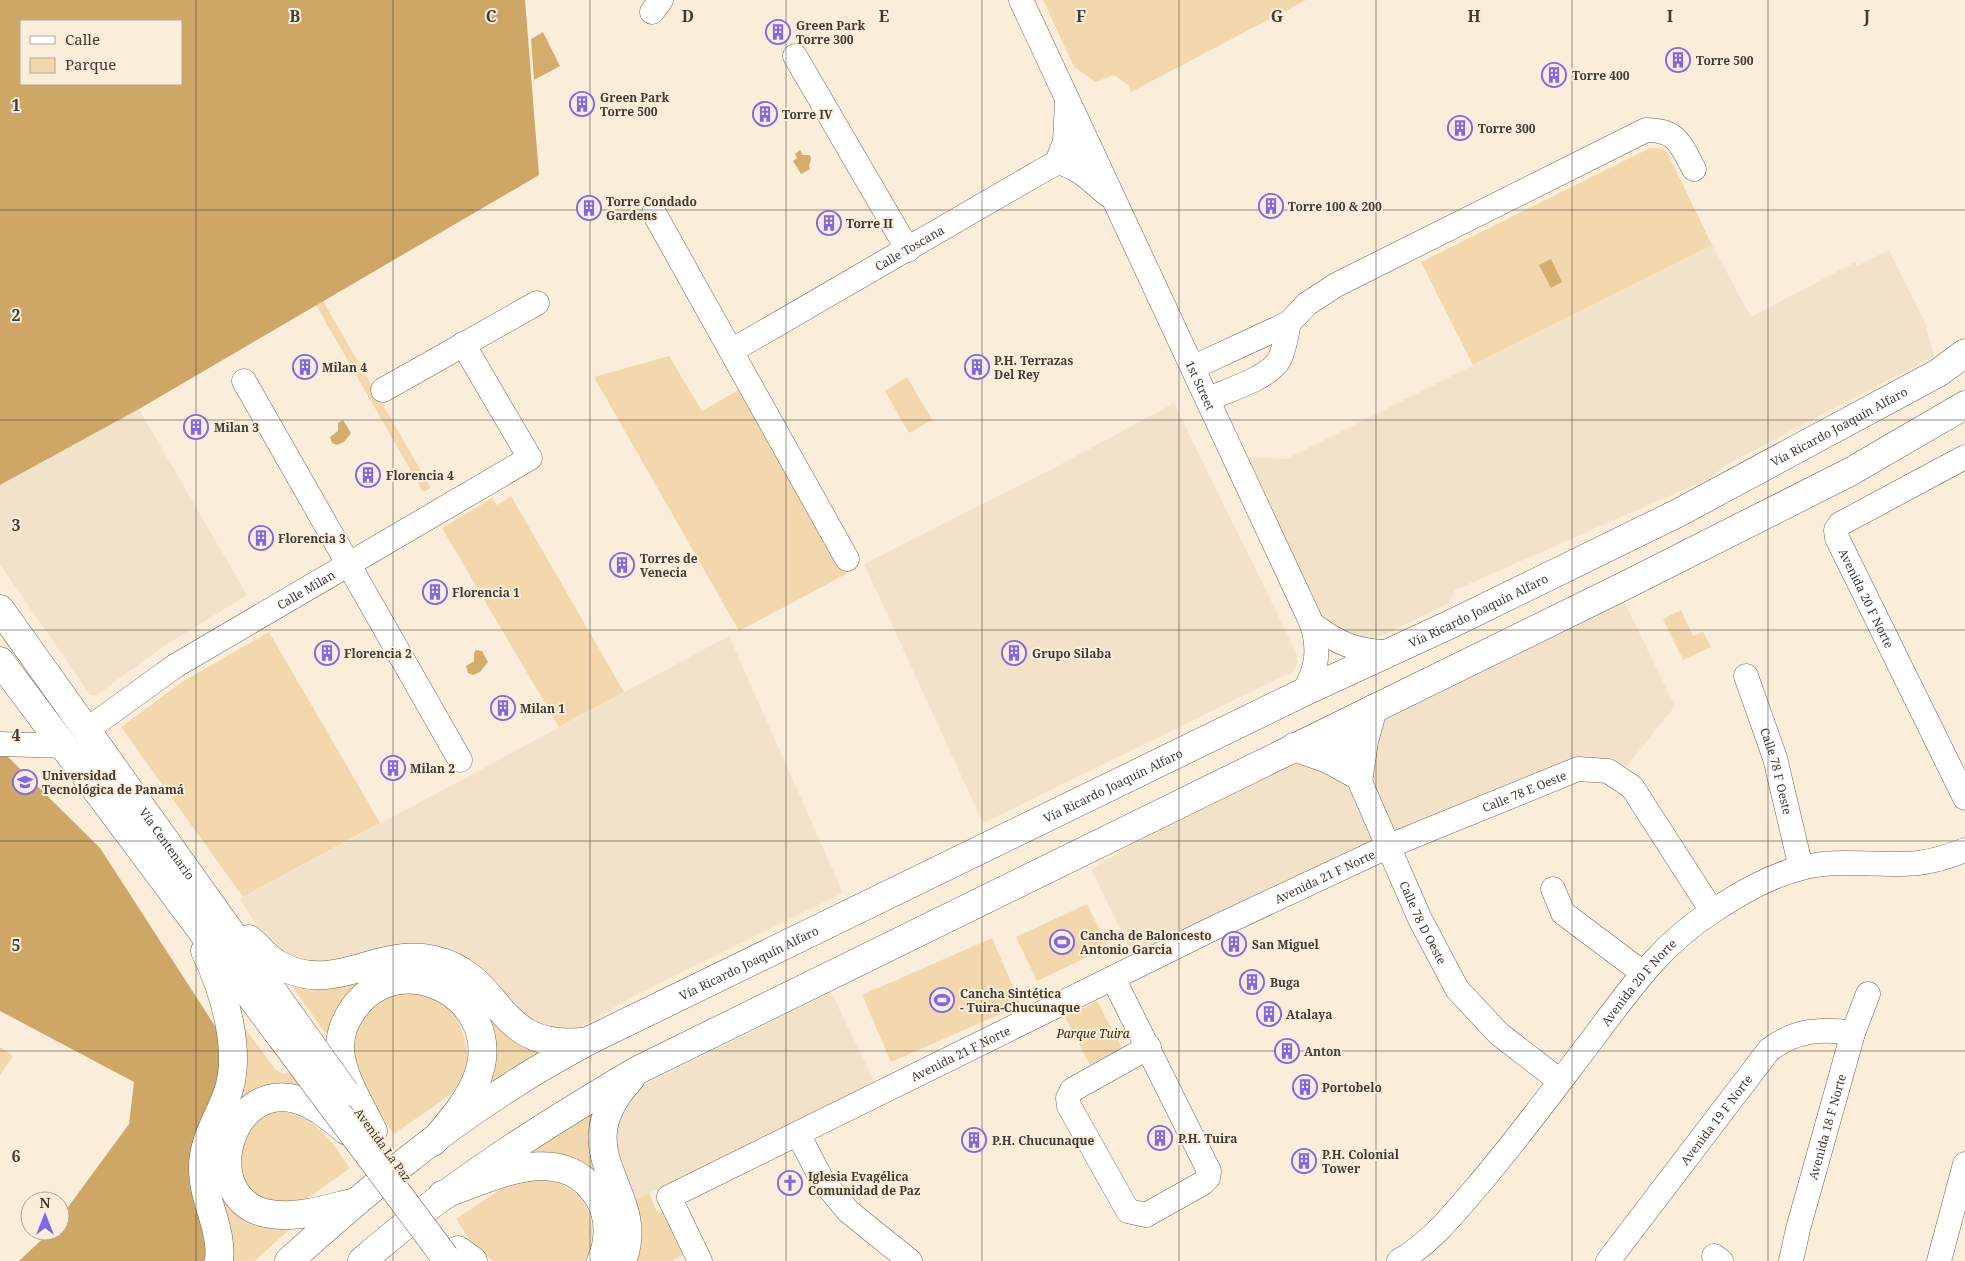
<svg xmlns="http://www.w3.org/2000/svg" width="1965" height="1261" font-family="'Noto Serif',serif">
<rect width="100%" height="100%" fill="#faeedb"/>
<path fill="#f2e2c9" d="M1712,245L1751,317L1855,262L1857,266L1889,250L1925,322L1934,356L1728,464L1710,478L1455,590L1449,603L1365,644L1330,633L1243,457L1286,459Z
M1174,403L1296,652L1298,663L1294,671L983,823L864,564L1054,468Z
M139,409L247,595L161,648L97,695H90L0,564V485Z
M1624,602L1675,706L1618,777L1578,769L1137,964L1091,869L1139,841L1295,764L1312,753L1328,759L1368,724Z
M729,636L843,893L636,995L566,1035L328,963L296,960L279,951L263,935L240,899Z
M831,992L875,1083L633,1201L611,1145L628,1093Z"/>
<path fill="#f3d8ad" d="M1043,0H1306L1131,92L1128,85L1114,75L1096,82L1074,67Z
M1650,148H1661L1667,152L1712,245L1473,365L1421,262Z
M323,301L431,488L423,492L316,305Z
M669,356L702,411L742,388L846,574L739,631L594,377Z
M907,377L932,420L909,433L885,391Z
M511,496L624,692L559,727L442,528L492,498L497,505Z
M1681,610L1693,636L1703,632L1711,647L1683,660L1663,619Z
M269,632L380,823L243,897L121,727L182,682Z
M1087,904L1108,947L1037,981L1016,937Z
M992,938L1021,1005L891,1062L862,995Z
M398,964C433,964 461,977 482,1004C492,1016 501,1029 514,1038C523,1045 535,1048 546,1051L478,1093L476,1091C503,1051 480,994 436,977C402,964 356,979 337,1010C332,1017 329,1026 326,1034L292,986C325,995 366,972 398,964Z
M418,993C426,996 436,998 443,1002C463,1016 477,1066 459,1086C443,1102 413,1120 394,1134C379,1113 353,1076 352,1050C351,1038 359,1023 362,1012L390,994Z
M1097,1001L1122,1048L1090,1065L1065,1017Z
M228,1005L275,1069L283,1074L293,1072L308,1092L221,1133L262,1226L272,1229L291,1228L255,1261H225L213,1191Z
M0,1047L13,1056L0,1075Z
M602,1100L609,1208L519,1156Z
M270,1111C311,1110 329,1137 350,1168L298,1205L271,1206L249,1191L238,1162L249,1123Z
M517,1180C528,1180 542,1178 552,1181C590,1192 600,1226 586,1261H493L474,1246L456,1219L504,1187Z
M649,1193L657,1212L665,1213L682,1250L683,1255L672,1261H632L633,1201Z"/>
<path fill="#cea767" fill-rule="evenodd" d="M0,0H525L539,175L139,409L0,485ZM21,21H181V84H21Z
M0,749L100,848L215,1026L222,1052L219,1084L200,1121L190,1163L206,1252L204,1261H19L51,1231H60V1218L129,1124L134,1082L0,1011Z"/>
<path fill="#d4ad6d" d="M543,32L560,66L534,80L531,39Z
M800,150L803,155H810L811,159L809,166L810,169L801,174L793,161L797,158L795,154Z
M1551,259L1562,282L1551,288L1539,265Z
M343,420L351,433L344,442L337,445L332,443L330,437L338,431V423Z
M476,650L482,651L488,662L480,672L473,675L468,673L466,666L474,661V653Z"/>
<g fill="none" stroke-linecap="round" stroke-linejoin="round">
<defs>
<g id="minor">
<path id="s1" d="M1021,0L1312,624C1320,650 1317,669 1304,692"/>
<path d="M652,12L661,0"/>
<path d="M795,56L908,250"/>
<path d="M1067,102L1065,142L1057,162C1079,167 1091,181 1108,195"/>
<path d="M654,213L847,559"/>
<path id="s2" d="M731,351L1045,169L1089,146"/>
<path d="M1194,367L1289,323L1307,304L1336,285L1646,130C1678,130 1680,144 1694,169"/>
<path d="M244,381L460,760"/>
<path d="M383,390L537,303"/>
<path d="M1208,399C1226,391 1269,378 1279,360C1285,349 1286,335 1289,323"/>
<path id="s3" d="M1965,457L1840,524L1836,530L1837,538L1965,798"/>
<path d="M1312,624C1337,643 1357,652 1389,652"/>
<path id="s4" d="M1746,676L1775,758L1801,868"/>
<path id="s5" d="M1336,727L1420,919L1457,989L1499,1034L1560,1081"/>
<path id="s6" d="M88,729L175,666L530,458L463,344"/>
<path d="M0,744L64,746"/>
<path d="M1553,889L1563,913L1643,973"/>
<path d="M1113,978L1209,1171L1208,1178L1203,1183L1146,1215L1128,1211L1069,1106L1068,1098L1072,1090L1149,1047"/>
<path d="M798,1134L822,1180L849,1212L910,1261"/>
<path d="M1714,1256L1721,1261"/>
<path id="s7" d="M700,1261L669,1197L1212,929L1389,846L1578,769L1608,771L1632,787L1712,911"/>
<path id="s8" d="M1399,1261C1429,1244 1453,1215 1475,1189C1517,1140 1555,1088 1594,1037C1630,989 1661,944 1713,911C1739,894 1769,876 1801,868C1838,858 1879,867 1918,863C1934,861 1950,856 1965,850"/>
<path id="s9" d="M1608,1261L1769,1050C1795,1030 1821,1028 1853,1033"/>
<path id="s10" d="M1791,1261L1798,1229L1853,1033L1868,994"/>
<path d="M1939,1261L1965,1164"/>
</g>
<g id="major">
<path d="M1294,747L1328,759L1359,776L1364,741L1373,709"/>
<path id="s11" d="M289,1261C359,1198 433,1135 513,1085C537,1069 563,1055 588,1041L1304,692L1451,624L1678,513L1938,373L1965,353"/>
<path d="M362,1261C447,1187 541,1127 638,1070L1624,586L1850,472L1965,405"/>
<path d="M622,1261C650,1191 559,1155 631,1078"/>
</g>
<g id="highway">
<path id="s12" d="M0,609L299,1028"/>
<path d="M0,661L281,1037"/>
<path d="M249,939C258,947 267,958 277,964C335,997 376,946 435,960C506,977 493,1054 588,1041"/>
<path d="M205,951C224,990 243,1053 227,1095C218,1119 203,1141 203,1167C202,1199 223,1228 219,1261"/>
<path d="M347,1131C331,1118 315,1104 295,1099C228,1082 198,1196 265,1213C295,1220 326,1209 355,1202"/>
<path d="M373,1131C361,1106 343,1079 340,1051C339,1036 345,1020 354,1008C402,943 505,999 478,1076C469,1101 450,1122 433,1142"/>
<path d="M442,1195C492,1178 562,1138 599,1198C610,1217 610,1241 601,1261"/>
<path d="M458,1250L473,1261"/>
<path d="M363,1261L364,1260"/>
</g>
</defs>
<use href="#minor" stroke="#706554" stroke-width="25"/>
<use href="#major" stroke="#706554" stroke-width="29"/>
<use href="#highway" stroke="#706554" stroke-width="29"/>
<use href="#minor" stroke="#fff" stroke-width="24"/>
<use href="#major" stroke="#fff" stroke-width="28"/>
<use href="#highway" stroke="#fff" stroke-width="28"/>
<defs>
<path id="highway-bridge" d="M299,1028L345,1092
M281,1037L445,1257"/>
</defs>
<use href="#highway-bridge" stroke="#706554" stroke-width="29" stroke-linecap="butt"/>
<use href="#highway-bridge" stroke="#fff" stroke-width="28"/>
</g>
<path fill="none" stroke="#403b34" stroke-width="1" stroke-opacity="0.55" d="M196,0V1261M393,0V1261M590,0V1261M786,0V1261M982,0V1261M1179,0V1261M1376,0V1261M1572,0V1261M1768,0V1261M0,210H1965M0,420H1965M0,630H1965M0,841H1965M0,1051H1965"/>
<defs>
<symbol id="building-ring" viewBox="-11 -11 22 22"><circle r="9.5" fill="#faeedb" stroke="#8067e3" stroke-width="1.5"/><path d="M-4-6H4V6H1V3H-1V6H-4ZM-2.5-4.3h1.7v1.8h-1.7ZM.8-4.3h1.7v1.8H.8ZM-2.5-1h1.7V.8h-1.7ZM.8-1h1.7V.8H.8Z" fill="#8067e3"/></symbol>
<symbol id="university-ring" viewBox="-11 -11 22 22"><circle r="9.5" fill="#faeedb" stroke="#8067e3" stroke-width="1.5"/><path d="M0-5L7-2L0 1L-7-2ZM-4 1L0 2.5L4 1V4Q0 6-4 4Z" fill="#8067e3"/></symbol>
<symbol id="stadium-ring" viewBox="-11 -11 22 22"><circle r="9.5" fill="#faeedb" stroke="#8067e3" stroke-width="1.5"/><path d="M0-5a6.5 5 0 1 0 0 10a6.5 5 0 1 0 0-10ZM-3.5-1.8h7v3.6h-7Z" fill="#8067e3"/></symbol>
<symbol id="church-ring" viewBox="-11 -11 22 22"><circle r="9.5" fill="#faeedb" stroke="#8067e3" stroke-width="1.5"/><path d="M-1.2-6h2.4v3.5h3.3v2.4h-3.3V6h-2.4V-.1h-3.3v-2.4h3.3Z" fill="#8067e3"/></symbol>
</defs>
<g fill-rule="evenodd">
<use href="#building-ring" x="764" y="18" width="28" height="28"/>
<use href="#building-ring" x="1664" y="46" width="28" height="28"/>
<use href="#building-ring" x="1540" y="61" width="28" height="28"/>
<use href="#building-ring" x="568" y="90" width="28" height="28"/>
<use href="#building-ring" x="751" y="100" width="28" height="28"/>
<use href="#building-ring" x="1446" y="114" width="28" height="28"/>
<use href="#building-ring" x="1257" y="192" width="28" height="28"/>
<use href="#building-ring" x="575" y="194" width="28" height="28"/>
<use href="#building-ring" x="815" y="209" width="28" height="28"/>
<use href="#building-ring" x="291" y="353" width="28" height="28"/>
<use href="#building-ring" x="963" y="353" width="28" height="28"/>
<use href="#building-ring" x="182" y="413" width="28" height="28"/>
<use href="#building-ring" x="354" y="461" width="28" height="28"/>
<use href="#building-ring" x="247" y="524" width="28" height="28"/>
<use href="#building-ring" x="608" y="551" width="28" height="28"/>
<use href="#building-ring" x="421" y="578" width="28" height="28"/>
<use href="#building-ring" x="313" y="639" width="28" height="28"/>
<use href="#building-ring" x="1000" y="639" width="28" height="28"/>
<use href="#building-ring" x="489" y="694" width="28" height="28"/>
<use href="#building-ring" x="379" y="754" width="28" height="28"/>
<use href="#university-ring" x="11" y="768" width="28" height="28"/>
<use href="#stadium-ring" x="1048" y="928" width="28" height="28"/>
<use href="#building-ring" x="1220" y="930" width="28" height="28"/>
<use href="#building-ring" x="1238" y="968" width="28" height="28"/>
<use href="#stadium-ring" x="928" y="986" width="28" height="28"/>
<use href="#building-ring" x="1255" y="1000" width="28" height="28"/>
<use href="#building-ring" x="1273" y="1037" width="28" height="28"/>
<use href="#building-ring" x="1291" y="1073" width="28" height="28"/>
<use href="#building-ring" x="1146" y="1124" width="28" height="28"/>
<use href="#building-ring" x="960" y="1126" width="28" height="28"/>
<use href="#building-ring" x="1290" y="1147" width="28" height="28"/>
<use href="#church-ring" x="776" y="1169" width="28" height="28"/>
</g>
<g text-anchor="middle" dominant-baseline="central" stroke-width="4" stroke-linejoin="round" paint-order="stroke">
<g font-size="12" font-weight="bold" fill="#403b34" stroke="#faeedb" text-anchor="start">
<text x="796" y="25">Green Park<tspan x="796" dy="14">Torre 300</tspan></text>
<text x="1696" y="60">Torre 500</text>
<text x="1572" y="75">Torre 400</text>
<text x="600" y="97">Green Park<tspan x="600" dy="14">Torre 500</tspan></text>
<text x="782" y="114">Torre IV</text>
<text x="1478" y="128">Torre 300</text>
<text x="606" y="201">Torre Condado<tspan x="606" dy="14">Gardens</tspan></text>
<text x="1288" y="206">Torre 100 &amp; 200</text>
<text x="846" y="223">Torre II</text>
<text x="994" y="360">P.H. Terrazas<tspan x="994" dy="14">Del Rey</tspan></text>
<text x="322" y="367">Milan 4</text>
<text x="214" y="427">Milan 3</text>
<text x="386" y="475">Florencia 4</text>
<text x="278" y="538">Florencia 3</text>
<text x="640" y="558">Torres de<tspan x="640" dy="14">Venecia</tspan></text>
<text x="452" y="592">Florencia 1</text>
<text x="344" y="653">Florencia 2</text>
<text x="1032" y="653">Grupo Silaba</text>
<text x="520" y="708">Milan 1</text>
<text x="410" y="768">Milan 2</text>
<text x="42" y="775">Universidad<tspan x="42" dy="14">Tecnológica de Panamá</tspan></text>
<text x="1080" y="935">Cancha de Baloncesto<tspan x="1080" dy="14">Antonio Garcia</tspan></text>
<text x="1252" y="944">San Miguel</text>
<text x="1270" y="982">Buga</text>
<text x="960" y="993">Cancha Sintética<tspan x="960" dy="14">- Tuira-Chucunaque</tspan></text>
<text x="1286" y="1014">Atalaya</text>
<text x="1304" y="1051">Anton</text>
<text x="1322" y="1087">Portobelo</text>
<text x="1178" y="1138">P.H. Tuira</text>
<text x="992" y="1140">P.H. Chucunaque</text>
<text x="1322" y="1154">P.H. Colonial<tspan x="1322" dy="14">Tower</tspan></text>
<text x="808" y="1176">Iglesia Evagélica<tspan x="808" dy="14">Comunidad de Paz</tspan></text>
</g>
<g font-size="12" fill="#403b34" stroke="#faeedb">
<text stroke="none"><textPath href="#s2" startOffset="206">Calle Toscana</textPath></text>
<text stroke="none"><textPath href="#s1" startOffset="425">1st Street</textPath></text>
<text stroke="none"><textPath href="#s11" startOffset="1766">Vía Ricardo Joaquín Alfaro</textPath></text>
<text stroke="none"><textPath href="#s6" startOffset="259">Calle Milan</textPath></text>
<text stroke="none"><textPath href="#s3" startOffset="224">Avenida 20 F Norte</textPath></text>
<text stroke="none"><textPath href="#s11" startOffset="1361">Vía Ricardo Joaquín Alfaro</textPath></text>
<text stroke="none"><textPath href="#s4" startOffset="100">Calle 78 F Oeste</textPath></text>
<text stroke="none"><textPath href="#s11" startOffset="956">Vía Ricardo Joaquín Alfaro</textPath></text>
<text stroke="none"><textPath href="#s7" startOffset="1018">Calle 78 E Oeste</textPath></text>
<text stroke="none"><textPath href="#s12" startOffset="288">Vía Centenario</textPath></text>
<text stroke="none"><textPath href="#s7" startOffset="801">Avenida 21 F Norte</textPath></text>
<text stroke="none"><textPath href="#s5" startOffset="214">Calle 78 D Oeste</textPath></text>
<text stroke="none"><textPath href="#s11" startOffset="551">Vía Ricardo Joaquín Alfaro</textPath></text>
<text stroke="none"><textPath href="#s8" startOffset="369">Avenida 20 F Norte</textPath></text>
<text stroke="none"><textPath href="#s7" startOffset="396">Avenida 21 F Norte</textPath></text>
<text stroke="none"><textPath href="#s9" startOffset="178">Avenida 19 F Norte</textPath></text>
<text stroke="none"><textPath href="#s10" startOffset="139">Avenida 18 F Norte</textPath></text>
<text transform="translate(383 1145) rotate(54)">Avenida La Paz</text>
</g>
<g font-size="12" font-style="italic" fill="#37270a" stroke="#faeedb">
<text x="1093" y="1033">Parque Tuira</text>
</g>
</g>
<g font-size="16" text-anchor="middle" font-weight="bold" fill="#403b34" stroke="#faeedb" stroke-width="4" stroke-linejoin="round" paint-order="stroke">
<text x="295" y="22">B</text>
<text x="491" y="22">C</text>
<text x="688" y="22">D</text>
<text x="884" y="22">E</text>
<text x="1081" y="22">F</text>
<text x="1277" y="22">G</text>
<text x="1474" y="22">H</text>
<text x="1670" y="22">I</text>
<text x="1867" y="22">J</text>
<text x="16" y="111">1</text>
<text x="16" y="321">2</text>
<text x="16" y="531">3</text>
<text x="16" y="741">4</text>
<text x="16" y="951">5</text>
<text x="16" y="1162">6</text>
</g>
<rect x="20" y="20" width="162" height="65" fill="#faeedb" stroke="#b0a698"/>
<rect x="30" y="36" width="25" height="8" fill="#ffffff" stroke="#b0a698"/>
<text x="65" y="45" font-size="15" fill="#403b34">Calle</text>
<rect x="30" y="58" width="25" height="15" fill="#f3d8ad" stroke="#b0a698"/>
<text x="65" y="70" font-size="15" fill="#403b34">Parque</text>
<g transform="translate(45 1216)"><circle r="24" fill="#faeedb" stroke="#b0a698"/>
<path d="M0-4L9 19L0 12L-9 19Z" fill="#8067e3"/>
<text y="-8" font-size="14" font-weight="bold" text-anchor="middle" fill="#403b34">N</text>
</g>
</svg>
